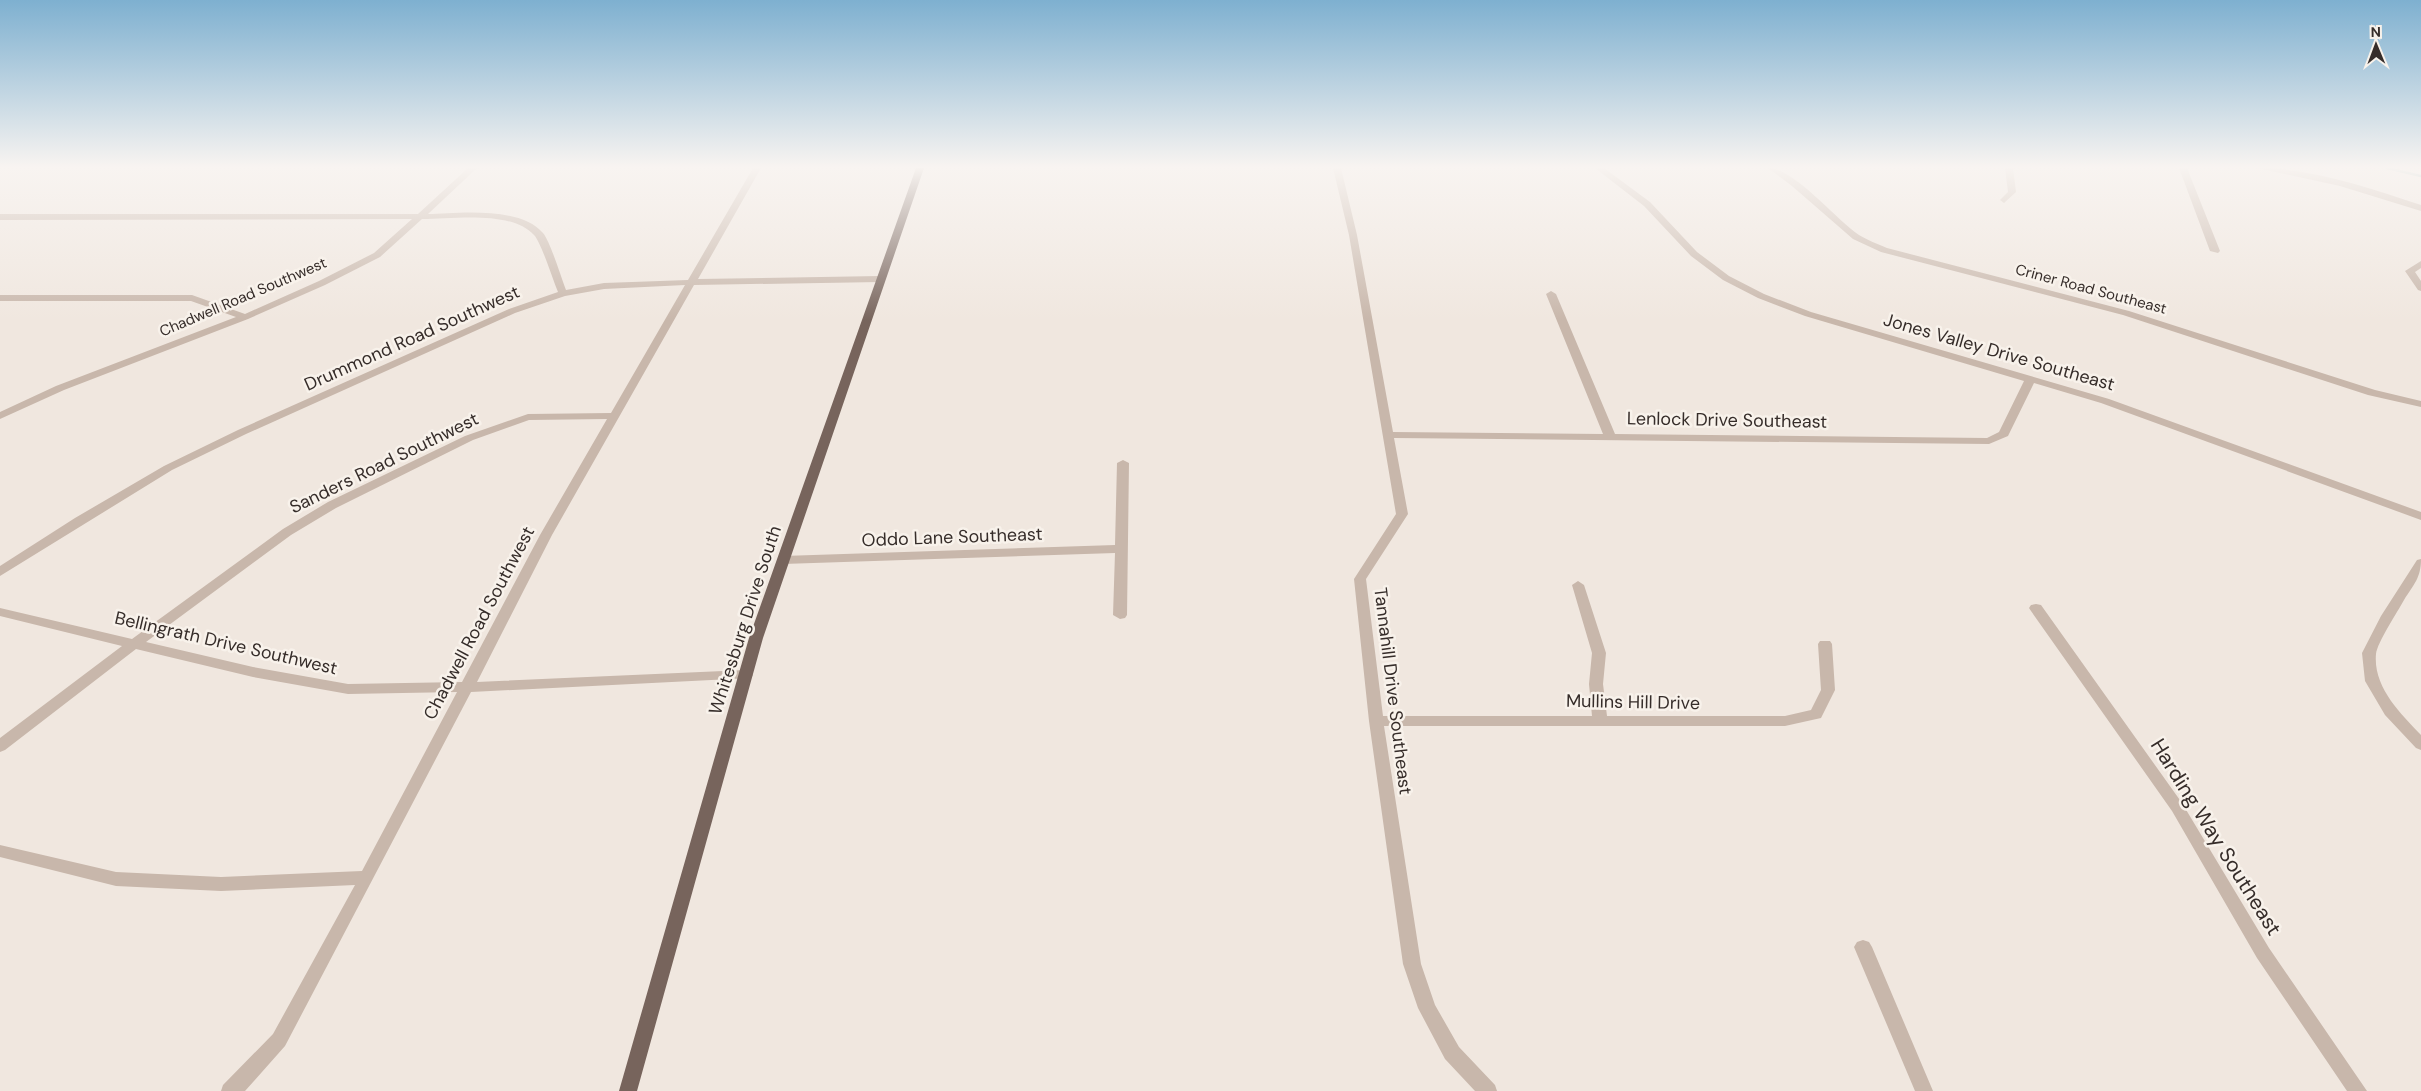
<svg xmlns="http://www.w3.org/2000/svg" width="2421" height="1091" font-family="'DM Sans',sans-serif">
<rect width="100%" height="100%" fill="#f0e7df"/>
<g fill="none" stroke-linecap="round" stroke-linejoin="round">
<path stroke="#80abab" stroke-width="2.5" d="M2387,168L2421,176"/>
<path fill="#c8b7ab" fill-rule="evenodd" d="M468,168H477L428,214C459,213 520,206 543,233C550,241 561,277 566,290L604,283L688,280L753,168H761L698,279L880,276L885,279L880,282L694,285L552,535L477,682L746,670L751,672L753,675L751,678L471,692L285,1046L245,1091H221L223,1085L273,1034L355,885L221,891L116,886L0,857V845L116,872L221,877L362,871L457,692L348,694L253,677L136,649L5,750L0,752V738L122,646L0,616V608L132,639L283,529L328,502L465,436L528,414L611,413L685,285L604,289L565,296L515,313L246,434L172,470L0,576V566L75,518L164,466L238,430L509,309L558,292C553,280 541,242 534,235C511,210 453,219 422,219L380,257L325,285L248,319L64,390L0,419V412L56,386L236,317L191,301H0V295H192L245,314L319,281L374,253L412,219L0,220V214H418ZM607,419L540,535L462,682L348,684L253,667L146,642L291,535L336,508L473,440L529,420Z
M1333,168H1341L1357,235L1393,432L1603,434L1546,294L1551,291L1556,294L1615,434L1987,438L1999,432L2024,381L1805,316L1758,298L1723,280L1691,256L1644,206L1595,168H1604L1650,202L1697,252L1729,276L1764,294L1811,312L2109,399L2421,512V520L2101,403L2034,383L2008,436L1989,444L1394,438L1408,514L1366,579L1383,716H1592L1589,684L1592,653L1572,585L1578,581L1584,585L1606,653L1603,684L1607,716H1785L1811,710L1821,690L1818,644L1820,641H1830L1832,644L1835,690L1821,718L1785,726H1384L1421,964L1435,1005L1459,1047L1495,1085L1497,1091H1475L1445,1059L1418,1008L1403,964L1369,721L1354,579L1396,514L1349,235Z
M1768,168C1794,168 1835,219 1859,235C1867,240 1878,244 1887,248L2129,311L2375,390L2421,401V407L2368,395L2123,315L1881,252L1853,239L1792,186Z
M2005,168H2013L2016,192L2004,203L2000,200L2008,192Z
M2179,168H2187L2220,251L2218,253L2210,251Z
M2257,168C2312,168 2369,188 2421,205V211L2340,186Z
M2421,261V268L2415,272L2421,281V291L2418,290L2405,271Z
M1123,460L1129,463L1127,615L1125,618L1120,619L1113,615L1115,553L783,564L777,560L783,556L1115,545L1117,463Z
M2421,559C2421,578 2414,584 2404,600C2398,611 2377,643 2376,654C2373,687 2400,713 2421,735V750L2416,748L2385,715L2365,681L2362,653L2381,616L2417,560Z
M2036,604L2041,605L2182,803L2269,948L2367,1091H2347L2257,958L2172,811L2031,611L2029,608L2031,605Z
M1863,940L1869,942L1872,947L1933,1091H1915L1854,947L1857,942Z"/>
<path fill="#77645c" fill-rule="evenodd" d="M916,168H924L763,638L637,1091H619L749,638Z"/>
</g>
<linearGradient id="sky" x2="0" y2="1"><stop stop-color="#7eb0d0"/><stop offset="0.52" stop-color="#f8f4f1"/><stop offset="1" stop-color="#f8f4f1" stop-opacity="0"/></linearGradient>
<rect width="2421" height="321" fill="url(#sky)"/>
<g text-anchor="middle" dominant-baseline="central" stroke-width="5" stroke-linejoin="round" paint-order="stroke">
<g font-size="15" fill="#362d2a" stroke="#f8f2eb">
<text transform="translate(2091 289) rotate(15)">Criner Road Southeast</text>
<text transform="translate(243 297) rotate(-23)">Chadwell Road Southwest</text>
</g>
<g font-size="18" fill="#362d2a" stroke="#f8f2eb">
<text transform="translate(412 338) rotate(-24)">Drummond Road Southwest</text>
<text transform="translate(1999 352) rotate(16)">Jones Valley Drive Southeast</text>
<text transform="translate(1727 420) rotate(1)">Lenlock Drive Southeast</text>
<text transform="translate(384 463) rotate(-26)">Sanders Road Southwest</text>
<text transform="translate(952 537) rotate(-2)">Oddo Lane Southeast</text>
<text transform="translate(745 620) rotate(-72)">Whitesburg Drive South</text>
<text transform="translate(479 623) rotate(-62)">Chadwell Road Southwest</text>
<text transform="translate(226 643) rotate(13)">Bellingrath Drive Southwest</text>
<text transform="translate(1393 691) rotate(83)">Tannahill Drive Southeast</text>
<text transform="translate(1633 702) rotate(1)">Mullins Hill Drive</text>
</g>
<g font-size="21" fill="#362d2a" stroke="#f8f2eb">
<text transform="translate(2216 837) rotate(58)">Harding Way Southeast</text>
</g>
</g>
<g transform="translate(2376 45) rotate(359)" stroke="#f8f2eb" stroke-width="4" paint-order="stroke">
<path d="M0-4L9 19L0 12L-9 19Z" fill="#362d2a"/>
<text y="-8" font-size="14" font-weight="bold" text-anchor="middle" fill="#362d2a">N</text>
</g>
</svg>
